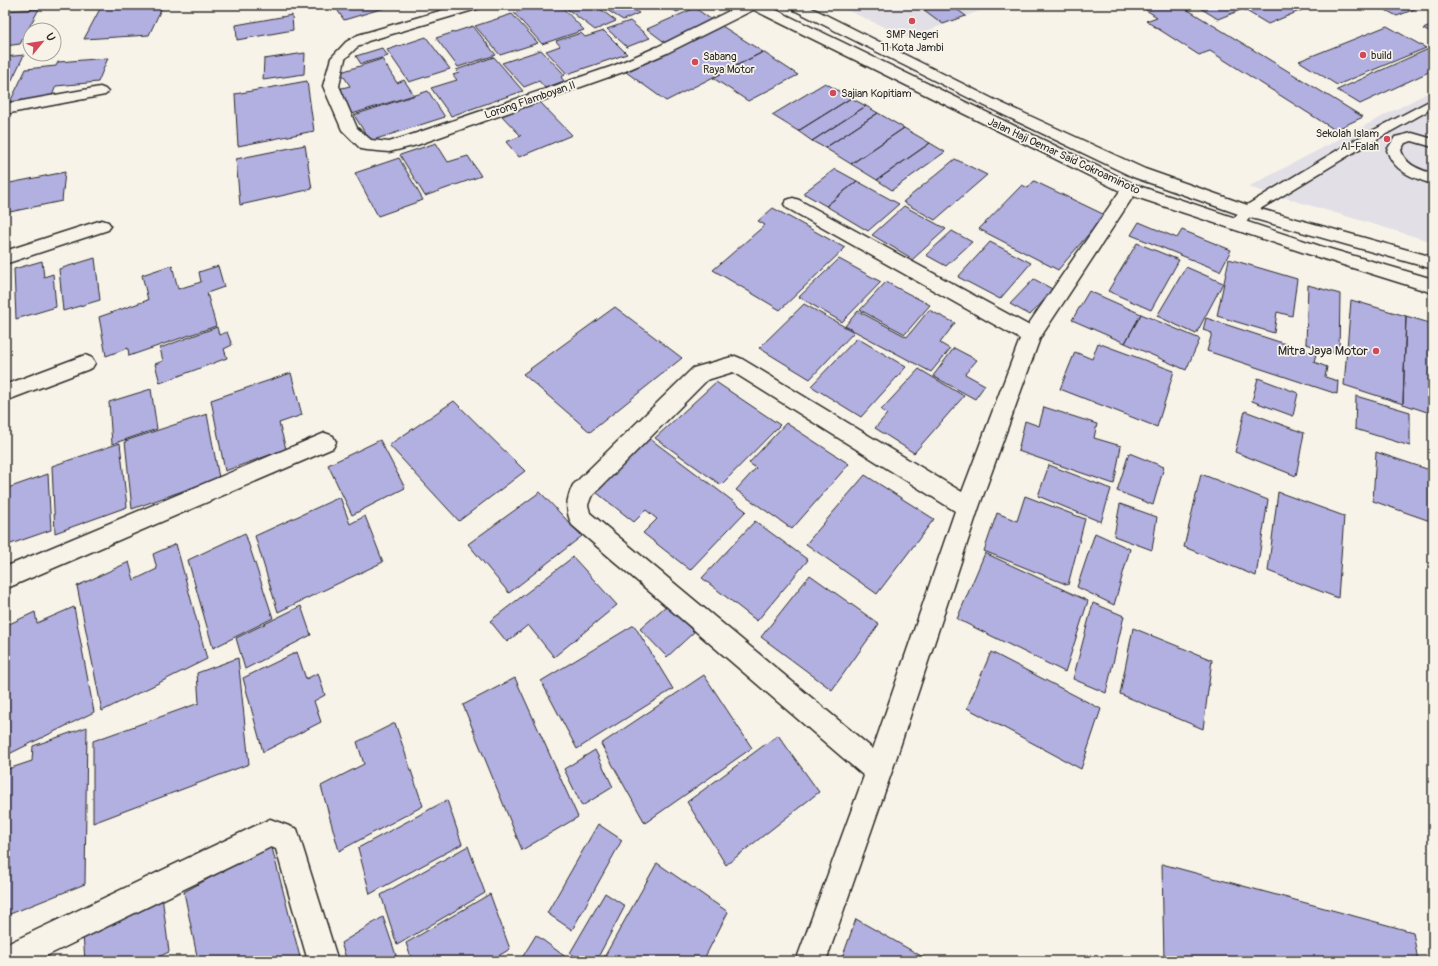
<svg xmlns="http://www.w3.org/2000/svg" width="1438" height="966" font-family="Pangolin,sans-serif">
<rect width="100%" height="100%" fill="#f7f3e8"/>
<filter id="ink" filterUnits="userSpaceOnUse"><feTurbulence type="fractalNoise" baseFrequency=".025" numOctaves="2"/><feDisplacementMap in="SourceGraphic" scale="8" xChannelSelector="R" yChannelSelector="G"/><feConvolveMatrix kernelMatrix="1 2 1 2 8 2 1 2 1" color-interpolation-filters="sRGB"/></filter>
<g filter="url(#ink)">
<path fill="#e2dfe6" d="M836,5H995L908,38Z
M1433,90V242L1248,187Z"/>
<path fill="#b2afe1" stroke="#2b2b2b" d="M102,5H163L149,35L84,39Z
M334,5H394L344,20Z
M539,5H560L584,30L542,44L514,13Z
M562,5H595L616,21L595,30Z
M599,5H627L639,13L623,20Z
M665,5H691L677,12Z
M935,5H951L966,16L943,24L923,9Z
M1138,5H1180L1363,117L1335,130L1210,51L1199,55L1146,21L1157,17Z
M1195,5H1314L1268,24L1243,9L1218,19Z
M1376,5H1425L1397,16Z
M695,8L715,22L667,44L647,29Z
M39,9L20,44L5,46V11Z
M512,14L538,43L500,55L475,26Z
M292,15L293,30L237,40L236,25Z
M630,21L650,38L627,47L607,29Z
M1433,25V34L1423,29Z
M473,26L496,55L458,67L436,38Z
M722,26L763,52L666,101L626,72Z
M1387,26L1426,48L1337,85L1299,61Z
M604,31L627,54L567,74L546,51L560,46L556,41L581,33L585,37Z
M426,37L450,69L409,82L387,50Z
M1433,47V70L1360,104L1337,90Z
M382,48L388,56L361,64L356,56Z
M541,50L565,75L561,77L564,81L545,88L539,81L524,87L502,63Z
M763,52L798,75L748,101L713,78Z
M305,53L304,74L263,80L264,59Z
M24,55L5,94V57Z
M494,57L523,91L451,116L431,88L457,80L453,75L459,73L456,70Z
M108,58L98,82L56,86L51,98L10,102L26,69L56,66L58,62Z
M382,59L397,83L404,80L414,95L352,114L338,89L350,86L341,72Z
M307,81L314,131L238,146L235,94Z
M825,83L851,98L798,131L772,115Z
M428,91L445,117L370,141L354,115Z
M851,98L866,106L812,141L798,131Z
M539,101L572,135L519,157L506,142L521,136L502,116Z
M866,106L878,113L825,148L812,141Z
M878,113L904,128L851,164L825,148Z
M904,128L930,143L877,180L851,164Z
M436,143L448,162L468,156L481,176L425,196L400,155Z
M930,143L945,152L892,190L877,180Z
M305,145L312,189L240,205L236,159Z
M399,158L423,200L378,216L355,173Z
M955,159L987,175L935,220L903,202Z
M835,169L857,181L826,206L803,193Z
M65,172L62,201L5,213V184Z
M857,181L899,204L868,231L826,206Z
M1034,181L1105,215L1058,270L979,229L1022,185L1028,188Z
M904,206L946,229L913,259L872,235Z
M773,208L845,248L780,310L713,270L765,225L758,221Z
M1139,222L1177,238L1182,230L1231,250L1220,271L1131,235Z
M952,231L972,242L946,266L926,255Z
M990,242L1031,263L1000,299L958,277Z
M1137,243L1179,260L1151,310L1108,291Z
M95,258L100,300L63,311L59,269Z
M839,259L881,282L842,322L799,297Z
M1229,259L1297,279L1292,316L1277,312L1274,333L1217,316Z
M42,261L44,277L53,274L56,307L16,319L14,269Z
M172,265L178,289L201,282L199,272L218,266L224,287L207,293L216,326L129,356L128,348L106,356L99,317L148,300L142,275Z
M1186,267L1223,283L1196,334L1157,316Z
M1034,279L1054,290L1030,315L1010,304Z
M886,282L930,305L905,334L860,310Z
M1308,285L1340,294L1339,354L1306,344Z
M1089,291L1141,314L1125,343L1072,320Z
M1351,300L1406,316L1403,404L1344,385Z
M804,304L854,332L810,379L759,348Z
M615,307L682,358L590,432L523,374Z
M929,310L955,323L940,343L950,349L931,372L845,326L858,311L907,337Z
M1141,314L1200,339L1186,370L1125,343Z
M1406,316L1433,324V414L1403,404Z
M1206,318L1316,354L1314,362L1327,367L1325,377L1338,381L1337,394L1207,351L1212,333L1203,330Z
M217,327L219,335L227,332L232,345L224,349L227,358L160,383L155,364L163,361L160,348Z
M857,338L906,367L861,417L811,386Z
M1098,343L1174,371L1157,427L1060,389L1075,352L1092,359Z
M954,348L977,360L965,374L985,385L975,399L933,376Z
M919,369L964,396L914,453L875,428L887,414L881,410Z
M291,373L302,415L279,423L286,449L225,471L211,400Z
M1258,378L1298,393L1293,416L1252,401Z
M716,382L780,425L721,485L655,438Z
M151,389L157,429L112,444L109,402Z
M1356,396L1410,412V446L1355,429Z
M454,401L525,471L459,521L389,445Z
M1044,407L1097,424L1094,438L1121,446L1114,484L1018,451L1025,421L1039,426Z
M1245,411L1304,433L1296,476L1235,452Z
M207,414L219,478L132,509L125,441Z
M1432,420H1433V453L1431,452Z
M786,423L849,464L792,529L736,490L756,468L749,463Z
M649,438L746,511L690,570L643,533L657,519L646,510L634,522L592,489Z
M380,440L405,488L352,515L328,465Z
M120,443L127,507L55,533L52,466Z
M1376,452L1433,471V522L1373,501Z
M1129,453L1164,467L1153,505L1117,491Z
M1049,465L1111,489L1101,522L1038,496Z
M48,474L51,530L5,546V489Z
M1201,474L1268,500L1256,576L1184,547Z
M865,475L934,519L877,594L806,544Z
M540,492L582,536L509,593L468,544Z
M1278,492L1344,516L1338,598L1268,571Z
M1025,496L1085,519L1068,585L984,551L997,513L1017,521Z
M340,497L350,524L365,516L383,562L278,612L255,536Z
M1120,504L1157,517L1152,550L1114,536Z
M755,521L808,560L757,621L702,578Z
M245,533L273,618L213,648L188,560Z
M1095,533L1130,549L1114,605L1077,587Z
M176,544L207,659L102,711L77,586L129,562L134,580L157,569L153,554Z
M985,553L1088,601L1065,672L957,619Z
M573,557L617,605L554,657L528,625L507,642L490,621Z
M810,575L879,624L832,690L761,637Z
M1093,603L1124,616L1106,693L1073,679Z
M667,605L694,632L667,657L640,629Z
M301,606L311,635L245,669L236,638Z
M74,607L94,712L5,756V626L35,612L37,623Z
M634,625L673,689L577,749L541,681Z
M1133,628L1212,660L1203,729L1120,694Z
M297,652L306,679L318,673L325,695L314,701L321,722L263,752L243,678Z
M991,652L1101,709L1081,769L967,708Z
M238,658L249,764L93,823V741L199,703L197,673Z
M704,675L752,748L645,823L601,744Z
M515,678L578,817L522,850L463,705Z
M395,723L423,806L339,851L321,786L364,764L357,742Z
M87,727L85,884L5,916V770L32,761L33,746Z
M778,735L819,792L726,865L687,802Z
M595,750L613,787L582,806L564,769Z
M447,800L462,844L370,894L358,848Z
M598,824L622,840L572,930L547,913Z
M271,844L301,961H198L184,892Z
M468,846L485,893L397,945L381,895Z
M657,863L728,912L703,961H602Z
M1162,864L1413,932L1418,961H1164Z
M605,893L625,906L596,961H583L570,953Z
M490,894L510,949L490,961H412L406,943Z
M162,896L169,952L150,961H85L83,934Z
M383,917L398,961H347L341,943Z
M856,919L930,961H841Z
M536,935L567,958L565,961H520Z"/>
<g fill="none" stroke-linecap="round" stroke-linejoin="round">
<defs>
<path id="lane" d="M1433,99V108L1361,148L1252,214C1246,222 1242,232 1231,228L1229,225L1242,208L1351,142Z
M1412,133L1433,139V147L1412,141L1405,143L1401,150C1405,165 1419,169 1433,174V184C1413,178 1393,171 1387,150L1395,137Z"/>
<path id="street" d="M460,5H482L480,8L368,41L356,48L345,59L339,86L357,128L371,140L389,142L405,137L613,66L657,47L741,5H759L757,8L667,53L623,72L417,145L389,152L367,150L361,149L342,130L323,86L331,58L346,42L358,35Z
M100,87L105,89L108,92L105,95L5,114V104Z
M1130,183L1136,185L1138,189L1040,338L979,507L892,771L826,961H796L864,776L572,525C565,510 566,500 573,485L693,368L735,356L742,359L962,492L1020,339L787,208L784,204L787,200L793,198L799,200L1028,325L1124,185ZM733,372L955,511L873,749L590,513L588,505L591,497L707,380Z
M102,220L108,222L111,226L108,230L5,264V251Z
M85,355L92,358L95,363L92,368L5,401V385Z
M325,433L333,436L336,442L333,448L5,589V567Z
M270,819L297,829L338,961H308L276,849L271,847L36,961H5V945Z"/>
<path id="secondary" d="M748,5H766L1136,185L1320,246L1433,279V293L1308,254L1124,193L750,8Z
M788,5H806L995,100L1145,169L1253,207L1433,257V269L1241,215L1133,177L985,106L790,8Z"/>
</defs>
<use href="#lane" stroke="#2b2b2b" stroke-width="3"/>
<use href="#street" stroke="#2b2b2b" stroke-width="3"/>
<use href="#secondary" stroke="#2b2b2b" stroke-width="3"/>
<use href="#lane" fill="#f7f3e8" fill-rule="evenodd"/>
<use href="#street" fill="#f7f3e8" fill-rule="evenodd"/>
<use href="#secondary" fill="#f7f3e8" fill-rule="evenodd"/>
</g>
</g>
<g fill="#d1495b" stroke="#f7f3e8" stroke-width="1.5">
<circle cx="912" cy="21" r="4"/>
<circle cx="1363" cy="55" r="4"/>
<circle cx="695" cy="62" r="4"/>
<circle cx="833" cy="93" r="4"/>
<circle cx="1387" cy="139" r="4"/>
<circle cx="1376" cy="351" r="4"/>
</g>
<g text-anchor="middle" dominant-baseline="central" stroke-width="3.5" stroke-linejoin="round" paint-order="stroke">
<g font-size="11" fill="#2b2b2b" stroke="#f7f3e8" text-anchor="start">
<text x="912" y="34" text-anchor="middle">SMP Negeri<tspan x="912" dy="13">11 Kota Jambi</tspan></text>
<text x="1371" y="55">build</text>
<text x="703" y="56">Sabang<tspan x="703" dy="13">Raya Motor</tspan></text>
<text x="841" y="93">Sajian Kopitiam</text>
<text x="1379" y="133" text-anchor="end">Sekolah Islam<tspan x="1379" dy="13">Al-Falah</tspan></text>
</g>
<g font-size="11" fill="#2b2b2b" stroke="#f7f3e8">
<text transform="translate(530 100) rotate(-19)">Lorong Flamboyan II</text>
<text transform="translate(1064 156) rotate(25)">Jalan Haji Oemar Said Cokroaminoto</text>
</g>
<g font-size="13" fill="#2b2b2b" stroke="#f7f3e8" text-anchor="end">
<text x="1368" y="351">Mitra Jaya Motor</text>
</g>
</g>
<rect width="1438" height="966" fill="none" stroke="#f7f3e8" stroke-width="20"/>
<rect x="10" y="10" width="1418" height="946" fill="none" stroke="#2b2b2b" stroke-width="1.5" filter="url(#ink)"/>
<g transform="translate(42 42) rotate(60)"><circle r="19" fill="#f7f3e8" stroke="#a5a39c"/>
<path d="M0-3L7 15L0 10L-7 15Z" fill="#d1495b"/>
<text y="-6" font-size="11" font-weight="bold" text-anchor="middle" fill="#2b2b2b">U</text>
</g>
</svg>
